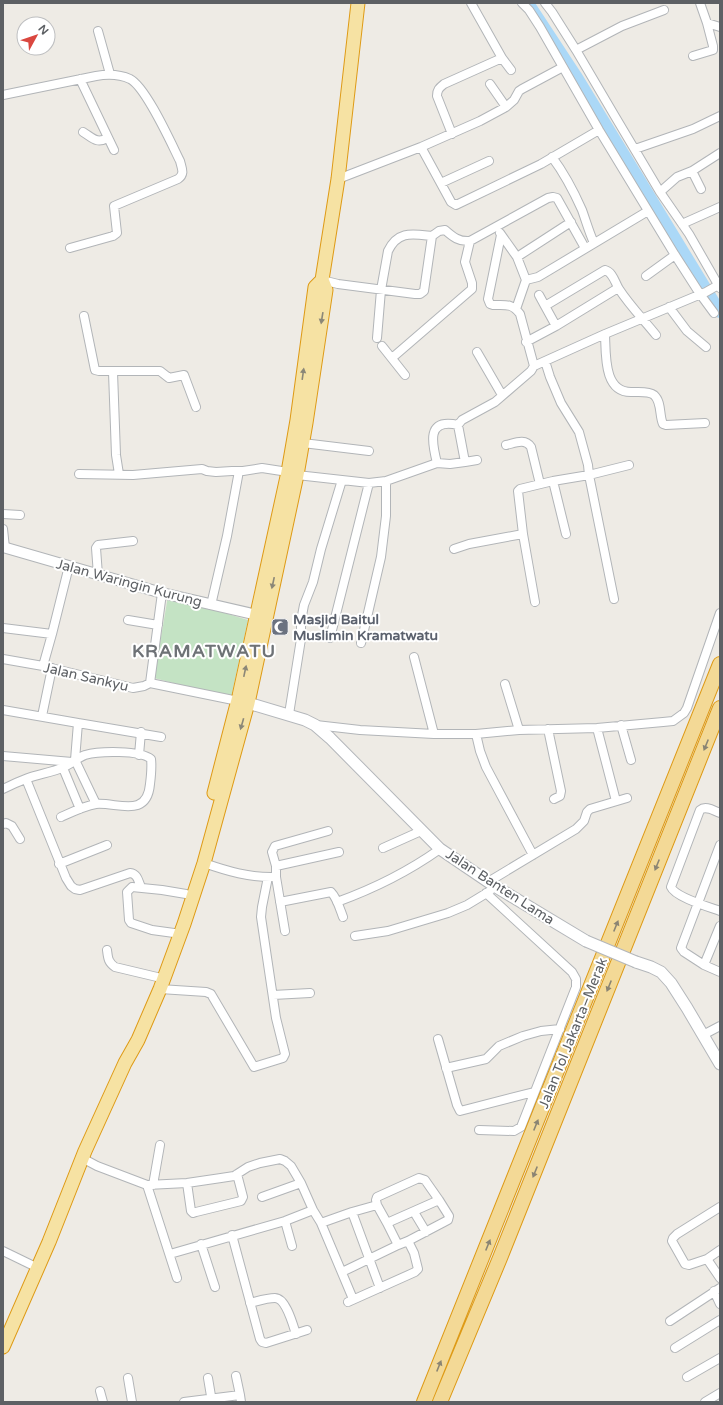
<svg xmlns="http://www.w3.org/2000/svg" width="723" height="1405" font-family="'Varela Round',sans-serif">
<rect width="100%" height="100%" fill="#eeebe5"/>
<path fill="#c4e3c4" d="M168,596L248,620L231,698L154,678Z"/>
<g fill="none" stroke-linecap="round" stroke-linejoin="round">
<path stroke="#abd8f7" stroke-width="12" d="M528,3L576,76L720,312"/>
<defs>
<path id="minor" d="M471,3L502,58L511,70
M522,3L529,10L540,27L599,130L675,255L700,294L714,313
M545,3L552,12L576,50L613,113L660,192L689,234L720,288
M700,3L707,23L720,27
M98,31L110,74
M576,50L622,26L664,10
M693,56L713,50V46L707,23
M80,79L114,150
M490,84L506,107
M3,95L96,76C108,74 119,74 130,79C146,87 171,143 180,161C182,169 185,174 178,179L114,206L117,233L113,236L70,248
M83,132C93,138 96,144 108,138
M452,134L437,96C437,90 439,88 444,84L502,58
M421,147L451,202L456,205L541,164L599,130
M635,149L693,129L720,116
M552,157C564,173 574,192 582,210C586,221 589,232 594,243
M692,171L701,189
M338,179L421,147L480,121L506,107L514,100L519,91L522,89L563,67
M441,183L489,161
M660,192L677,177L692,171L720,153
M682,224L720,207
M500,233L517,257L571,222
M501,235L488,299L490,304L493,305C505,305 512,303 520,314L534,366L605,334L706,292L720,284
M517,257L526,280L538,277L648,211
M646,276L675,255
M322,280L338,284L415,294H420L424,291L432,236
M539,295L545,306
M669,307L687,331L706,347
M516,309L526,280
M84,316L95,370L99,371H160L169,378L184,375L196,407
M556,326L545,306L605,270C613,272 615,283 619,289C630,306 644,320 656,335
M605,334C606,354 603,394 633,392C639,392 649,391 654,395C662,402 659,416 663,424L666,425L705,423
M377,338L381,290L388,251C398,230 413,234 432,236L439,231L445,230C453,237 459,242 470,241L548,198L553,197L557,198L585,248
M526,342L556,326L618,288
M382,346L405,375
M477,352L502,395
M392,358L472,289V283L465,262L470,241
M113,372L116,455L119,474
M303,443L369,451
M506,445C515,443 525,438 531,447L540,484
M465,462L477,460
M437,463C432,443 426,418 458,425
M79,474L133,475L202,469L207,471L216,472L232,471H243L262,468L288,472
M297,475L369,483L386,481L437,463L450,464L465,462L458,425L462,420L495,402L531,371L534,366
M553,481L566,534
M3,514L20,515
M3,529L5,548
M454,549L469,544L523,534
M98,575L96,548L98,545L133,541
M614,599L589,475L629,465
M535,602L523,534L518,491L520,489L553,481L589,475L588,465L579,432L561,403L550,377L545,361
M211,605L227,536L239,471
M128,620L158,625
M3,628L52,634L69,566
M330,638L369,483
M361,643L381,557L386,516V481
M414,657L434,734
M3,659L43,666L133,688L144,686L150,683L238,701
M43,666L52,634
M150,683L162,593
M505,684L519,730
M3,710L78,723L75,760L96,804
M289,714L301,639V621L304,605L313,582L321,549L342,480
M42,716L52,668
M78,723L161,737
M316,725L360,730L434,734H476L519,730L597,728L663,722L673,721L684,713L687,708L720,613
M621,725L631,760
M597,728L616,801
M548,729L561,791L560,796L554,799
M476,734L480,751L486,767L533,855
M139,755L141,732
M3,756L72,762
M63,768L80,809
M26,779L66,878L71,886L75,889L80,890L130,873C138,874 138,881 141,887
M3,789C11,785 20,781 28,778C40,774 53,772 64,767C71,764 77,758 85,755C99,751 140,750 151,759C152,767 151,776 150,784C147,819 117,802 96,804C84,806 72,812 61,817
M720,813C714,811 706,805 700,810L671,887C675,897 709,907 720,911
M3,824L6,823L12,826L20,839
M383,848L421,831
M204,863C227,871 250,878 276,877V866L339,852
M59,864L107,845
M276,866L272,852L275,846L328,831
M276,877L285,931
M488,882L576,829L584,821L587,812L590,809L627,798
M280,902L331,892C337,898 340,909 343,917
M337,902C373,889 409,871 440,849
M720,926L704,965L720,972
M174,933L152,930L131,923L129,920L127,892L132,887L162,890L186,894
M355,936L388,931L448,913L467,905L490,891
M107,950C108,958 108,962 115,967L157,977
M704,965L684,952L681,948L720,845
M160,989L206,992L211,994L254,1067L283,1058L285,1054L276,1018L261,917L262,907L268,877
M273,995L310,993
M703,1035L720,1026
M438,1039L457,1105L460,1111L534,1092
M446,1068L486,1059L499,1046L523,1036L541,1031L560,1029
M479,1130L514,1131L521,1127L576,987V979L572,972L486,893
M82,1158L97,1166L147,1185L187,1183L221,1178L234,1176L248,1167L260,1163L280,1159L285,1161L291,1166L301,1183L313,1210L321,1223L353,1299
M187,1183L191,1211L193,1213L196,1212L241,1201L243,1197L237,1174
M147,1185L177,1278
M153,1185L160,1145
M262,1197L301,1183
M377,1205L376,1200L377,1197L419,1178L425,1180L439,1200
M720,1207L677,1234L673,1238L672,1241L685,1264L689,1265L707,1259L720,1250
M352,1212L377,1205L387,1223
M414,1212L426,1232
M285,1221L292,1246
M321,1223L352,1212L380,1288
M232,1235L260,1339L262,1342L266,1343L307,1330
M201,1244L215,1287
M3,1251L38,1268
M170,1254L285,1221L313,1210
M707,1259L720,1278
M342,1272L398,1245L408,1241L448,1220L449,1216L439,1200L387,1223L398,1245
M714,1291L720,1304
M348,1302L415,1272L418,1269L414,1253L408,1241
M250,1303C258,1301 267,1298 275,1298C286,1298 293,1325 296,1334
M670,1321L720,1288
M675,1348L720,1320
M236,1376L240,1395
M687,1377L720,1358
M128,1378L132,1402
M208,1378L212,1402
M100,1391L103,1402
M184,1402L240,1395L241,1402
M705,1402L720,1393"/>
<path id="tertiary" d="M3,547L162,593L257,615"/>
<path id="secondary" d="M248,703L305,720L315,725L330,738L440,849L496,887L586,941
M636,962L651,967L661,972L671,983L687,1008L720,1064"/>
<path id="trunk" d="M214,793L239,696L288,472L297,420L315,287L322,280
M3,1347L49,1242L85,1151L125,1063L138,1040L160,989L184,924L204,863L248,703L297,475L306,423L326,290L322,280L338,179L358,3"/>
<path id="motorway" d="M424,1402L720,664
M440,1402L500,1258L720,708"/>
</defs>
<use href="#minor" stroke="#b2b5b8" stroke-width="10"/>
<use href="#tertiary" stroke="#b2b5b8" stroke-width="12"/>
<use href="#secondary" stroke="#b4b7bb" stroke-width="13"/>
<use href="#trunk" stroke="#de9a15" stroke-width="15"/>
<use href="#motorway" stroke="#de9a15" stroke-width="16"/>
<use href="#minor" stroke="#fff" stroke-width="8"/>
<use href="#tertiary" stroke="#fff" stroke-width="10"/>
<use href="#secondary" stroke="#fff" stroke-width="11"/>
<use href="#trunk" stroke="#f6e2a3" stroke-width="13"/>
<use href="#motorway" stroke="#f3d996" stroke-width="14"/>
<defs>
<path id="secondary-bridge" d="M586,941L636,962"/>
</defs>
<use href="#secondary-bridge" stroke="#b4b7bb" stroke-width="13" stroke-linecap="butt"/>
<use href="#secondary-bridge" stroke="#fff" stroke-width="11"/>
</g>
<defs><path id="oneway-solid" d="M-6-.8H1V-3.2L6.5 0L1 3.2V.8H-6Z"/></defs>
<g fill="#8b8777">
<use href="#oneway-solid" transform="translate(322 318) rotate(99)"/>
<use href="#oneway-solid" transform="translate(303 374) rotate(-82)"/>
<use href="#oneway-solid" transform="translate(273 583) rotate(102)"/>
<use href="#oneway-solid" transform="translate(245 671) rotate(-78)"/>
<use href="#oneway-solid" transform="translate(242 724) rotate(106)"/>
</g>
<g fill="#8a8473">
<use href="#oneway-solid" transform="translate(706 745) rotate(112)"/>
<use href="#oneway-solid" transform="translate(657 865) rotate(112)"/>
<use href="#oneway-solid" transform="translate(616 926) rotate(-68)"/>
<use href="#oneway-solid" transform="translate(609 986) rotate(112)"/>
<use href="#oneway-solid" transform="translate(536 1125) rotate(-68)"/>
<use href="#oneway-solid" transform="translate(535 1172) rotate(112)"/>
<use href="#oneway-solid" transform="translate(488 1245) rotate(-68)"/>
<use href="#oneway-solid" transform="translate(439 1366) rotate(-68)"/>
</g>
<defs>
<symbol id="mosque-square" viewBox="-11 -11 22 22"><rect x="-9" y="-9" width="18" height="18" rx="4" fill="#6b7280" stroke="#fff"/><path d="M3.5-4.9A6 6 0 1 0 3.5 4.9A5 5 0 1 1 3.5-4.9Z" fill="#fff"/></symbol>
</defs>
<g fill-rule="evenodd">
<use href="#mosque-square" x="270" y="617" width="20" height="20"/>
</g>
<g text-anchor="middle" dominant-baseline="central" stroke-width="4" stroke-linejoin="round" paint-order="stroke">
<g font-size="14" fill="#5d6064" stroke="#fff">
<text transform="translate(129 583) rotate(15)">Jalan Waringin Kurung</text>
<text transform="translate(86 677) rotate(13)">Jalan Sankyu</text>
<text transform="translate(500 887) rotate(33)">Jalan Banten Lama</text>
<text transform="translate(573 1033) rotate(-68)">Jalan Tol Jakarta–Merak</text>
</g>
<g font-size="14" font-weight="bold" fill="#5b616d" stroke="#fff" text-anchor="start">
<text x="293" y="619">Masjid Baitul<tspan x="293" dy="16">Muslimin Kramatwatu</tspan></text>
</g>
<g font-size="18" font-weight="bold" letter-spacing="1" fill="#6e7276" stroke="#fff">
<text x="204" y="651">KRAMATWATU</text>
</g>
</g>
<rect width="723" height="1405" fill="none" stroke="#5d6064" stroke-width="8"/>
<g transform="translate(36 36) rotate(50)"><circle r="19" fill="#ffffff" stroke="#bebfc1"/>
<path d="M0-3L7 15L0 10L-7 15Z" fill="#da473f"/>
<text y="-6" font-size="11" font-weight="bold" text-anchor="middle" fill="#5d6064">N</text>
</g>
</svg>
